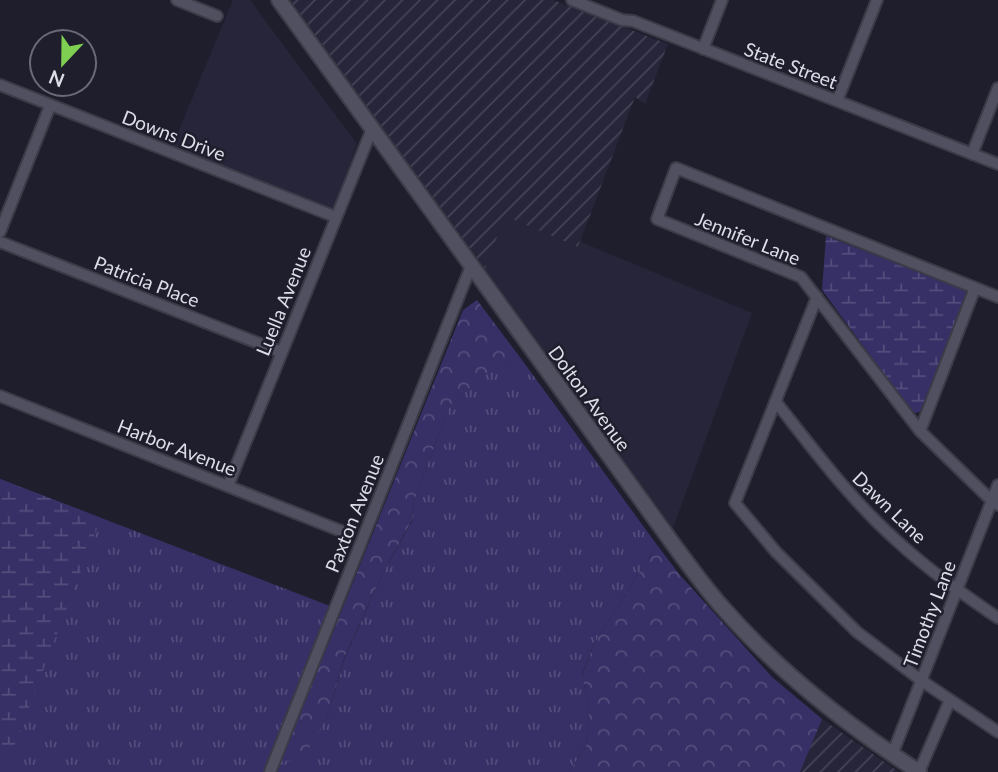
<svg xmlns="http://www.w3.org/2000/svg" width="998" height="772" font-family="Lato,sans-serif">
<defs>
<pattern id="industrial-furrows" width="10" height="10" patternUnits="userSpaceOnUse" patternTransform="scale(1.75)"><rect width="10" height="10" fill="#26253a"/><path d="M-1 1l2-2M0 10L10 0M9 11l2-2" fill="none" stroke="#454456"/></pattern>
<pattern id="grass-tufts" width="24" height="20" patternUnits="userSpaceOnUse" patternTransform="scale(1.75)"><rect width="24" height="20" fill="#363066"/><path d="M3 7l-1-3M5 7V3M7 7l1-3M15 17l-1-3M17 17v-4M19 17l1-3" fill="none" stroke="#524e7c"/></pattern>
<pattern id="forest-crowns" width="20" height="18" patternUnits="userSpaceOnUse" patternTransform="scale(1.75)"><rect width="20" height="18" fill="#363066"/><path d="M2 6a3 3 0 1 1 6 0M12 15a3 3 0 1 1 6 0" fill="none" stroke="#524e7c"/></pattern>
<pattern id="wetland-marsh" width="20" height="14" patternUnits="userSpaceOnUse" patternTransform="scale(1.75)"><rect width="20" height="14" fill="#363066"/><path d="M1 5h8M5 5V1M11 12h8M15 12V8" fill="none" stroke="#524e7c"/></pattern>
</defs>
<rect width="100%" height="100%" fill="#1f1e2d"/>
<path fill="#26253a" d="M233,0H250L357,144L334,212L171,149Z
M505,215L578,247L581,242L752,313L673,528L485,269Z"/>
<path fill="url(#industrial-furrows)" d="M290,0H553L668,44L645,104L635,97L578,247L505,216L485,269Z
M822,719L899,772H800Z"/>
<path fill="url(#grass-tufts)" d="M522,360L657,545L594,644L582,674L589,708L586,746L569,772H277L283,756L287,761L327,718L345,657L383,573L412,521L414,501L449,407L482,375Z
M0,479L330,606L265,772H0Z"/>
<path fill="url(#forest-crowns)" d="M477,300L522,360L482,376L449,407L414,501L412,520L383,573L345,656L327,718L303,758L287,761L283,756L463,310Z
M657,545L679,574L772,677L822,719L800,772H569L586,746L589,708L582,675L594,644Z"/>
<path fill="url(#wetland-marsh)" d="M826,236L964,290L967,293L920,412L915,413L911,411L822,290Z
M0,479L101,518L11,755L0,750Z"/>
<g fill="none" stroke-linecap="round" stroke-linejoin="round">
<defs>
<path id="minor" d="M177,0L217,16
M572,0L622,20L633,21L998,164
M703,49L722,0
M0,85L336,217
M837,101L877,0
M972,154L998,88
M0,232L50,106
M0,242L281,352
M817,297L735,503L776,552L857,632L922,681L998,732
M998,297L676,168L657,219L801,277L920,431L992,501L998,505
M0,396L341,531
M776,402C814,450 850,499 896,540C927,569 963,594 998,618
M920,431L975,288
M228,486L372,129
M892,755L998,485
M270,772L471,266
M919,772L950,700"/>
<path id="tertiary" d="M279,0L671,541C688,564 705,588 724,609C780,673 848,726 919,772"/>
</defs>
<use href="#minor" stroke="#3c3b47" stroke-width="14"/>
<use href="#tertiary" stroke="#3c3b47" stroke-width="18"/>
<use href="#minor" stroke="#505061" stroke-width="10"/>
<use href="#tertiary" stroke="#505061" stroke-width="14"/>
</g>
<g text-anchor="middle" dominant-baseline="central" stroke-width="5" stroke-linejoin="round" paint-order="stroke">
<g font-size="19" fill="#dcdde7" stroke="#1f1e2d">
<text transform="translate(791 65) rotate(21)">State Street</text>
<text transform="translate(174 135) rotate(21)">Downs Drive</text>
<text transform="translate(748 238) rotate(22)">Jennifer Lane</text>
<text transform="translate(147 281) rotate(21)">Patricia Place</text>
<text transform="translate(283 301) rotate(-68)">Luella Avenue</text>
<text transform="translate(590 398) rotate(54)">Dolton Avenue</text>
<text transform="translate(177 447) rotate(21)">Harbor Avenue</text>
<text transform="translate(890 507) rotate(44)">Dawn Lane</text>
<text transform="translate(354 513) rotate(-68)">Paxton Avenue</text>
<text transform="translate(929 614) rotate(-69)">Timothy Lane</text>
</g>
</g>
<g transform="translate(63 63) rotate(202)"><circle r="33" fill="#1f1e2d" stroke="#6b6a77" stroke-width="2"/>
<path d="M0-5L12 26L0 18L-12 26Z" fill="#7fd052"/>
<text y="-10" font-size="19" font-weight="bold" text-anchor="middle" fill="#dcdde7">N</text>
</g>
</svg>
